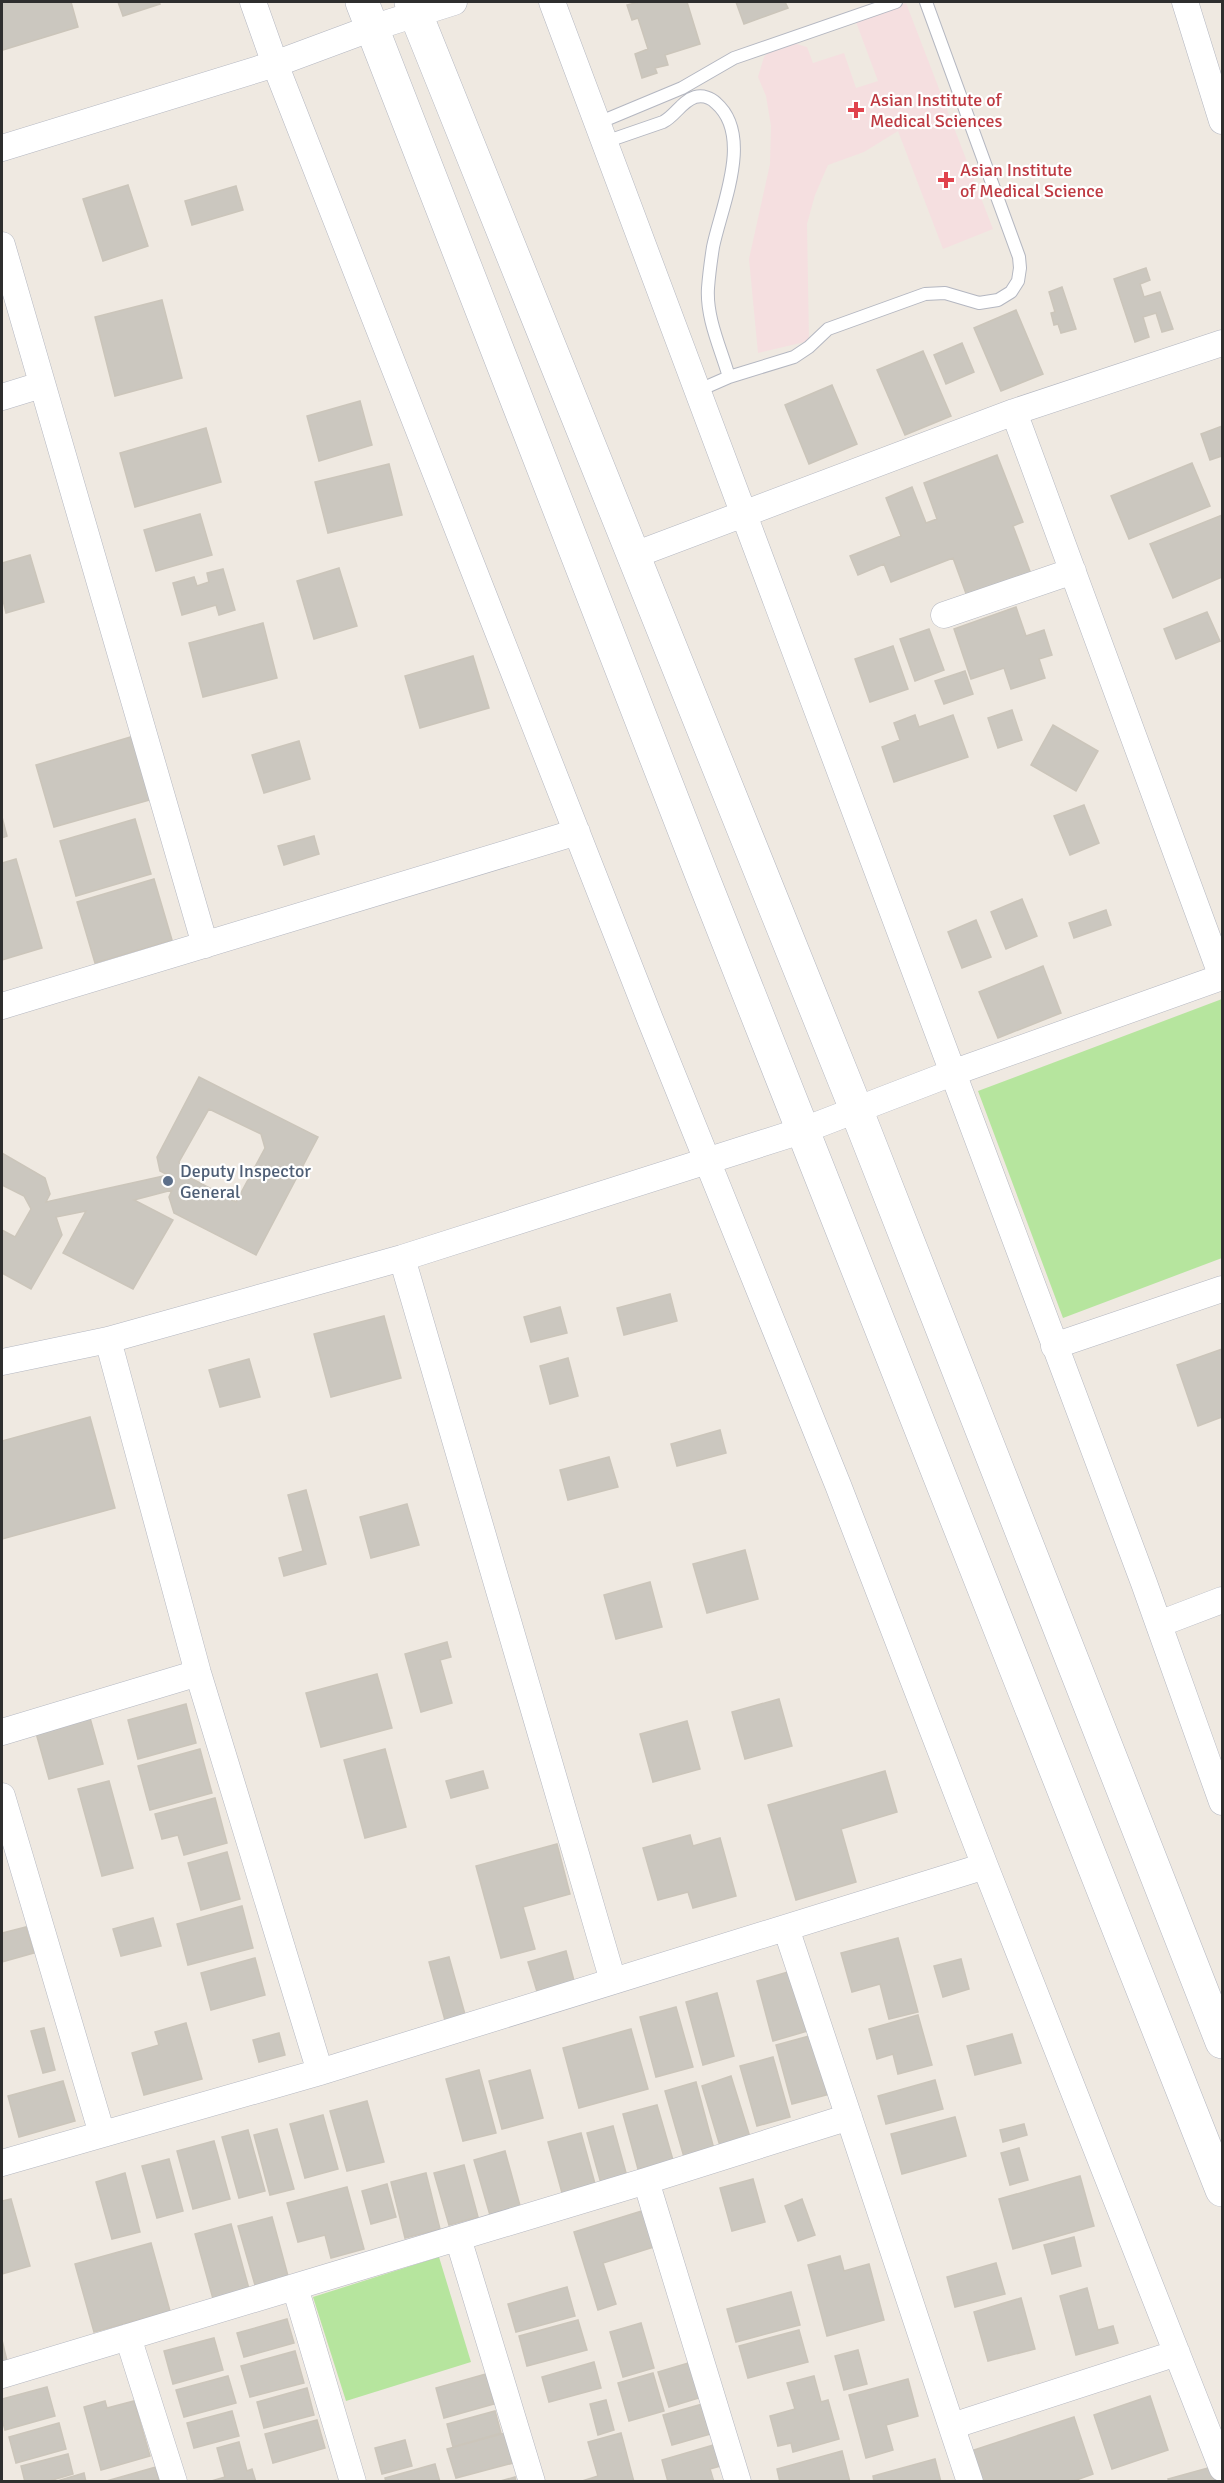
<svg xmlns="http://www.w3.org/2000/svg" width="1224" height="2483" font-family="Signika,sans-serif">
<rect width="100%" height="100%" fill="#efe9e1"/>
<path fill="#f5dfe0" d="M906,3L993,229L943,249L898,131L864,152L828,165L815,195L807,224L809,341L758,353L749,259L770,164L771,126L766,96L758,77L764,57L774,46L793,43L807,47L813,63L844,53L856,88L878,81L856,22Z"/>
<path fill="#b6e59e" d="M1222,999V1258L1063,1318L978,1091Z
M439,2257L471,2362L346,2401L313,2297Z"/>
<path fill="#cbc7bf" stroke="#cbc5ba" stroke-width="1.5" fill-rule="evenodd" d="M2,2H71L78,27L3,50Z
M118,2H159L160,4L123,16Z
M639,2H687L700,44L665,55L668,65L655,68L657,73L642,78L635,54L648,49L638,18L632,20L627,5Z
M736,2H785L788,8L744,24Z
M128,185L148,246L103,261L83,199Z
M236,186L243,210L192,225L185,201Z
M1146,268L1150,280L1140,284L1144,297L1160,292L1173,329L1162,332L1156,313L1143,317L1149,337L1135,342L1114,279Z
M1062,287L1076,329L1061,333L1058,324L1054,325L1051,313L1055,312L1049,292Z
M162,300L182,378L115,396L95,317Z
M1016,310L1043,374L1001,391L974,328Z
M962,343L974,372L946,384L934,355Z
M923,351L951,416L905,435L877,370Z
M832,385L857,444L809,464L785,405Z
M360,401L372,445L319,461L307,416Z
M1222,426V456L1210,460L1201,434Z
M206,428L221,482L135,507L120,453Z
M997,455L1023,522L1013,526L1031,574L968,599L953,558L891,582L884,564L858,575L850,556L901,536L886,498L912,487L926,523L937,519L924,483Z
M1192,463L1210,506L1129,539L1111,496Z
M389,464L402,515L328,533L315,482Z
M200,514L212,555L156,571L144,530Z
M1222,515V577L1173,598L1150,544Z
M30,555L44,602L6,613L2,596V563Z
M339,568L357,626L314,639L297,581Z
M223,569L235,610L219,615L216,605L182,615L173,583L194,577L197,586L209,582L207,573Z
M1016,607L1026,636L1044,630L1052,655L1039,659L1045,678L1011,689L1004,668L971,679L954,629Z
M1207,612L1220,641L1176,659L1164,629Z
M263,623L277,678L203,697L189,643Z
M929,629L944,670L915,681L900,639Z
M893,646L908,689L870,702L855,659Z
M473,656L489,708L420,728L405,676Z
M965,671L973,694L944,704L935,681Z
M1012,710L1022,740L998,748L988,718Z
M915,715L919,727L953,715L968,757L894,782L882,747L900,740L894,723Z
M1053,725L1098,751L1076,791L1031,765Z
M134,736L153,799L54,827L36,765Z
M299,741L310,779L264,793L252,755Z
M1084,805L1099,843L1070,855L1054,816Z
M2,817L7,836L2,838Z
M135,819L151,874L76,896L60,841Z
M314,836L319,854L284,865L278,846Z
M16,859L42,948L2,960V863Z
M154,879L172,940L95,963L77,902Z
M1022,899L1037,936L1006,949L991,912Z
M1106,910L1111,925L1074,938L1069,923Z
M976,920L991,957L962,968L948,932Z
M1043,966L1061,1013L998,1038L979,992Z
M199,1077L318,1137L256,1255L174,1213L169,1197L172,1190L134,1200L173,1220L133,1289L63,1253L86,1211L56,1217L62,1235L31,1289L2,1273V1230L15,1237L31,1209L24,1196L2,1185V1153L45,1178L50,1194L46,1202L168,1175L160,1171L157,1157ZM209,1109L261,1134L265,1148L236,1202L183,1174L179,1162Z
M670,1294L677,1321L624,1335L617,1308Z
M560,1307L567,1333L531,1342L524,1317Z
M384,1316L401,1378L331,1397L314,1334Z
M1222,1349V1417L1198,1426L1177,1365Z
M568,1358L578,1396L550,1404L540,1366Z
M249,1359L260,1397L220,1407L209,1370Z
M90,1417L115,1508L2,1539V1441Z
M720,1430L726,1453L677,1466L671,1444Z
M609,1457L618,1487L568,1500L560,1470Z
M306,1490L326,1564L284,1576L279,1558L303,1551L288,1495Z
M407,1504L419,1545L371,1558L360,1517Z
M745,1550L758,1599L707,1613L693,1564Z
M650,1582L662,1627L616,1639L604,1595Z
M447,1642L451,1657L440,1660L452,1703L421,1712L405,1654Z
M377,1674L392,1728L321,1747L306,1693Z
M779,1699L792,1746L745,1759L732,1712Z
M186,1704L196,1743L138,1759L128,1720Z
M90,1718L103,1764L49,1779L36,1733Z
M687,1721L700,1769L653,1782L640,1734Z
M200,1749L212,1793L150,1810L138,1766Z
M385,1749L406,1827L365,1838L344,1760Z
M483,1771L488,1788L451,1798L446,1781Z
M885,1771L897,1812L841,1829L856,1882L796,1900L768,1805Z
M109,1781L133,1868L102,1876L78,1789Z
M215,1798L227,1843L184,1855L178,1835L162,1839L155,1814Z
M690,1835L693,1846L720,1838L736,1896L693,1908L688,1892L658,1900L643,1848Z
M557,1844L570,1894L523,1907L535,1949L501,1958L476,1866Z
M227,1852L240,1899L201,1910L188,1863Z
M242,1906L253,1948L188,1965L177,1924Z
M153,1918L161,1946L121,1956L113,1929Z
M26,1927L34,1953L2,1962V1933Z
M898,1938L918,2012L889,2019L880,1984L852,1992L841,1953Z
M566,1951L576,1988L539,1998L528,1962Z
M449,1957L466,2018L446,2024L429,1962Z
M255,1958L265,1995L211,2010L201,1973Z
M961,1959L969,1989L943,1997L934,1966Z
M795,1970L811,2030L773,2041L757,1981Z
M717,1993L734,2056L703,2065L686,2002Z
M676,2007L693,2067L656,2077L640,2017Z
M918,2015L932,2065L898,2074L893,2054L877,2059L869,2029Z
M186,2023L202,2079L144,2095L132,2053L159,2045L155,2032Z
M44,2028L55,2070L43,2073L31,2031Z
M631,2029L648,2089L579,2108L563,2048Z
M279,2033L285,2055L259,2062L253,2040Z
M1012,2034L1021,2063L975,2075L967,2046Z
M813,2035L830,2094L792,2104L776,2045Z
M773,2057L790,2117L757,2126L740,2066Z
M479,2070L496,2133L463,2141L446,2079Z
M530,2070L543,2118L502,2129L489,2081Z
M731,2076L750,2137L720,2146L702,2086Z
M935,2080L943,2109L886,2124L878,2096Z
M63,2081L75,2121L19,2137L8,2096Z
M696,2082L714,2149L684,2157L665,2091Z
M367,2101L384,2162L347,2171L330,2111Z
M657,2105L673,2160L638,2169L623,2114Z
M323,2115L338,2169L305,2178L290,2124Z
M955,2117L966,2156L902,2174L891,2134Z
M1024,2124L1027,2135L1003,2142L1000,2130Z
M613,2126L628,2180L602,2187L587,2133Z
M277,2129L294,2189L270,2195L254,2135Z
M248,2130L265,2191L239,2198L222,2137Z
M581,2133L597,2191L564,2200L548,2142Z
M214,2141L230,2199L193,2209L177,2151Z
M1019,2148L1028,2180L1010,2185L1001,2153Z
M505,2151L522,2213L492,2222L474,2160Z
M169,2159L183,2211L157,2218L142,2166Z
M464,2165L478,2217L449,2225L434,2173Z
M125,2173L140,2232L112,2239L96,2182Z
M426,2173L440,2229L405,2238L391,2182Z
M1080,2176L1094,2226L1013,2249L999,2199Z
M753,2179L765,2222L732,2231L720,2188Z
M387,2184L396,2217L371,2224L362,2191Z
M347,2187L364,2249L331,2258L325,2235L298,2242L287,2203Z
M11,2199L30,2266L2,2274V2201Z
M802,2199L815,2235L798,2241L785,2206Z
M645,2210L657,2246L603,2263L616,2304L598,2310L574,2232Z
M272,2217L288,2276L255,2285L238,2226Z
M231,2224L251,2296L215,2306L195,2234Z
M1074,2237L1081,2266L1052,2274L1044,2245Z
M151,2243L170,2311L94,2332L75,2264Z
M840,2256L844,2271L869,2264L884,2320L827,2336L808,2265Z
M996,2263L1005,2294L955,2307L947,2277Z
M567,2287L575,2316L516,2332L508,2304Z
M1087,2288L1098,2330L1113,2326L1118,2343L1076,2355L1060,2296Z
M791,2292L800,2325L736,2342L727,2309Z
M1021,2298L1035,2349L988,2361L974,2312Z
M287,2319L294,2343L244,2357L237,2333Z
M578,2320L587,2350L527,2366L519,2336Z
M641,2323L654,2368L623,2377L610,2332Z
M799,2330L808,2362L748,2378L739,2346Z
M214,2338L223,2370L173,2384L164,2351Z
M2,2340L8,2365L2,2367Z
M858,2350L867,2384L844,2390L835,2356Z
M295,2351L304,2383L250,2397L241,2366Z
M594,2362L601,2388L549,2402L542,2377Z
M692,2362L702,2397L669,2407L658,2372Z
M653,2373L664,2411L629,2421L618,2383Z
M486,2374L494,2404L444,2418L436,2388Z
M228,2376L236,2403L184,2417L176,2390Z
M814,2376L821,2402L828,2400L839,2439L793,2452L791,2443L778,2446L770,2416L795,2409L787,2383Z
M908,2379L918,2416L886,2425L893,2450L866,2458L849,2395Z
M47,2387L55,2416L5,2430L2,2419V2399Z
M307,2388L314,2415L264,2428L257,2402Z
M1150,2396L1168,2450L1112,2469L1094,2415Z
M606,2400L614,2430L598,2435L590,2404Z
M105,2401L107,2408L134,2401L150,2456L101,2470L84,2407Z
M706,2403L714,2433L672,2445L663,2415Z
M232,2411L239,2436L194,2448L187,2423Z
M495,2411L501,2433L453,2447L447,2424Z
M1074,2417L1093,2474L1071,2482H982L971,2451Z
M317,2420L325,2448L273,2463L265,2434Z
M59,2423L66,2449L16,2463L9,2437Z
M509,2432L517,2462L456,2478L447,2449Z
M621,2433L634,2482H579L598,2476L588,2442Z
M405,2440L412,2466L382,2474L375,2448Z
M239,2442L247,2471L252,2469L256,2482H208L225,2477L217,2448Z
M717,2444L724,2465L710,2469L714,2482H668L662,2460Z
M842,2451L850,2482H780L777,2469Z
M68,2454L73,2474L46,2482H25L21,2466Z
M935,2459L941,2482H874L873,2476Z
M435,2464L440,2482H386L385,2478Z
M1219,2465L1222,2482H1169L1168,2479Z
M156,2467L159,2482H103Z
M84,2473L86,2482H54Z
M515,2477L516,2482H497Z"/>
<g fill="none" stroke-linecap="round" stroke-linejoin="round">
<defs>
<path id="lane" d="M598,123L682,88L734,58L896,2
M605,142L663,122C675,116 682,101 695,97C703,95 711,98 716,103C754,136 721,207 713,247C711,260 709,275 708,288C706,318 721,349 729,377
M697,391L729,377L794,357L809,347L828,329L925,294L945,293L979,303L998,300L1011,292L1018,281L1020,268L1019,257L926,2"/>
<path id="street" d="M253,2L275,64L650,1019L838,1485L985,1866L1222,2468
M552,2L1144,1583L1222,1802
M1185,2L1222,121
M2,148L275,64L372,28L454,2
M2,245L205,945
M2,397L41,385
M1014,412L1222,977
M632,556L1014,412L1222,343
M944,615L1073,571
M2,1006L577,832
M402,1258L613,1981
M108,1340L198,1673L320,2072
M1054,1346L1222,1289
M2,1362L108,1340L402,1258L804,1130L952,1073L1222,977
M1159,1624L1222,1600
M2,1732L198,1673
M2,1796L102,2134
M786,1928L970,2482
M2,2163L320,2072L985,1866
M646,2181L738,2482
M458,2238L532,2482
M295,2287L353,2482
M128,2337L174,2482
M2,2375L646,2181L849,2117
M952,2426L1177,2353"/>
<path id="secondary" d="M362,2L701,873L1222,2190
M411,2L856,1109L1222,2042"/>
</defs>
<use href="#lane" stroke="#b4b7c1" stroke-width="14"/>
<use href="#street" stroke="#b4b7c1" stroke-width="27"/>
<use href="#secondary" stroke="#b4b7c1" stroke-width="34"/>
<use href="#lane" stroke="#fff" stroke-width="12"/>
<use href="#street" stroke="#fff" stroke-width="26"/>
<use href="#secondary" stroke="#fff" stroke-width="33"/>
</g>
<g fill="#e0444e" stroke="#fff" stroke-width="2">
<path d="M853 101h6v6h6v6h-6v6h-6v-6h-6v-6h6z"/>
<path d="M943 171h6v6h6v6h-6v6h-6v-6h-6v-6h6z"/>
</g>
<circle fill="#5c6f8a" stroke="#fff" stroke-width="2" cx="168" cy="1181" r="6"/>
<g text-anchor="middle" dominant-baseline="central" stroke-width="4.5" stroke-linejoin="round" paint-order="stroke">
<g font-size="18" fill="#be3a42" stroke="#fff" text-anchor="start">
<text x="870" y="100">Asian Institute of<tspan x="870" dy="21">Medical Sciences</tspan></text>
<text x="960" y="170">Asian Institute<tspan x="960" dy="21">of Medical Science</tspan></text>
</g>
<g font-size="18" fill="#4e5e75" stroke="#fff" text-anchor="start">
<text x="180" y="1171">Deputy Inspector<tspan x="180" dy="21">General</tspan></text>
</g>
</g>
<rect width="1224" height="2483" fill="none" stroke="#2e2e2e" stroke-width="6"/>
</svg>
